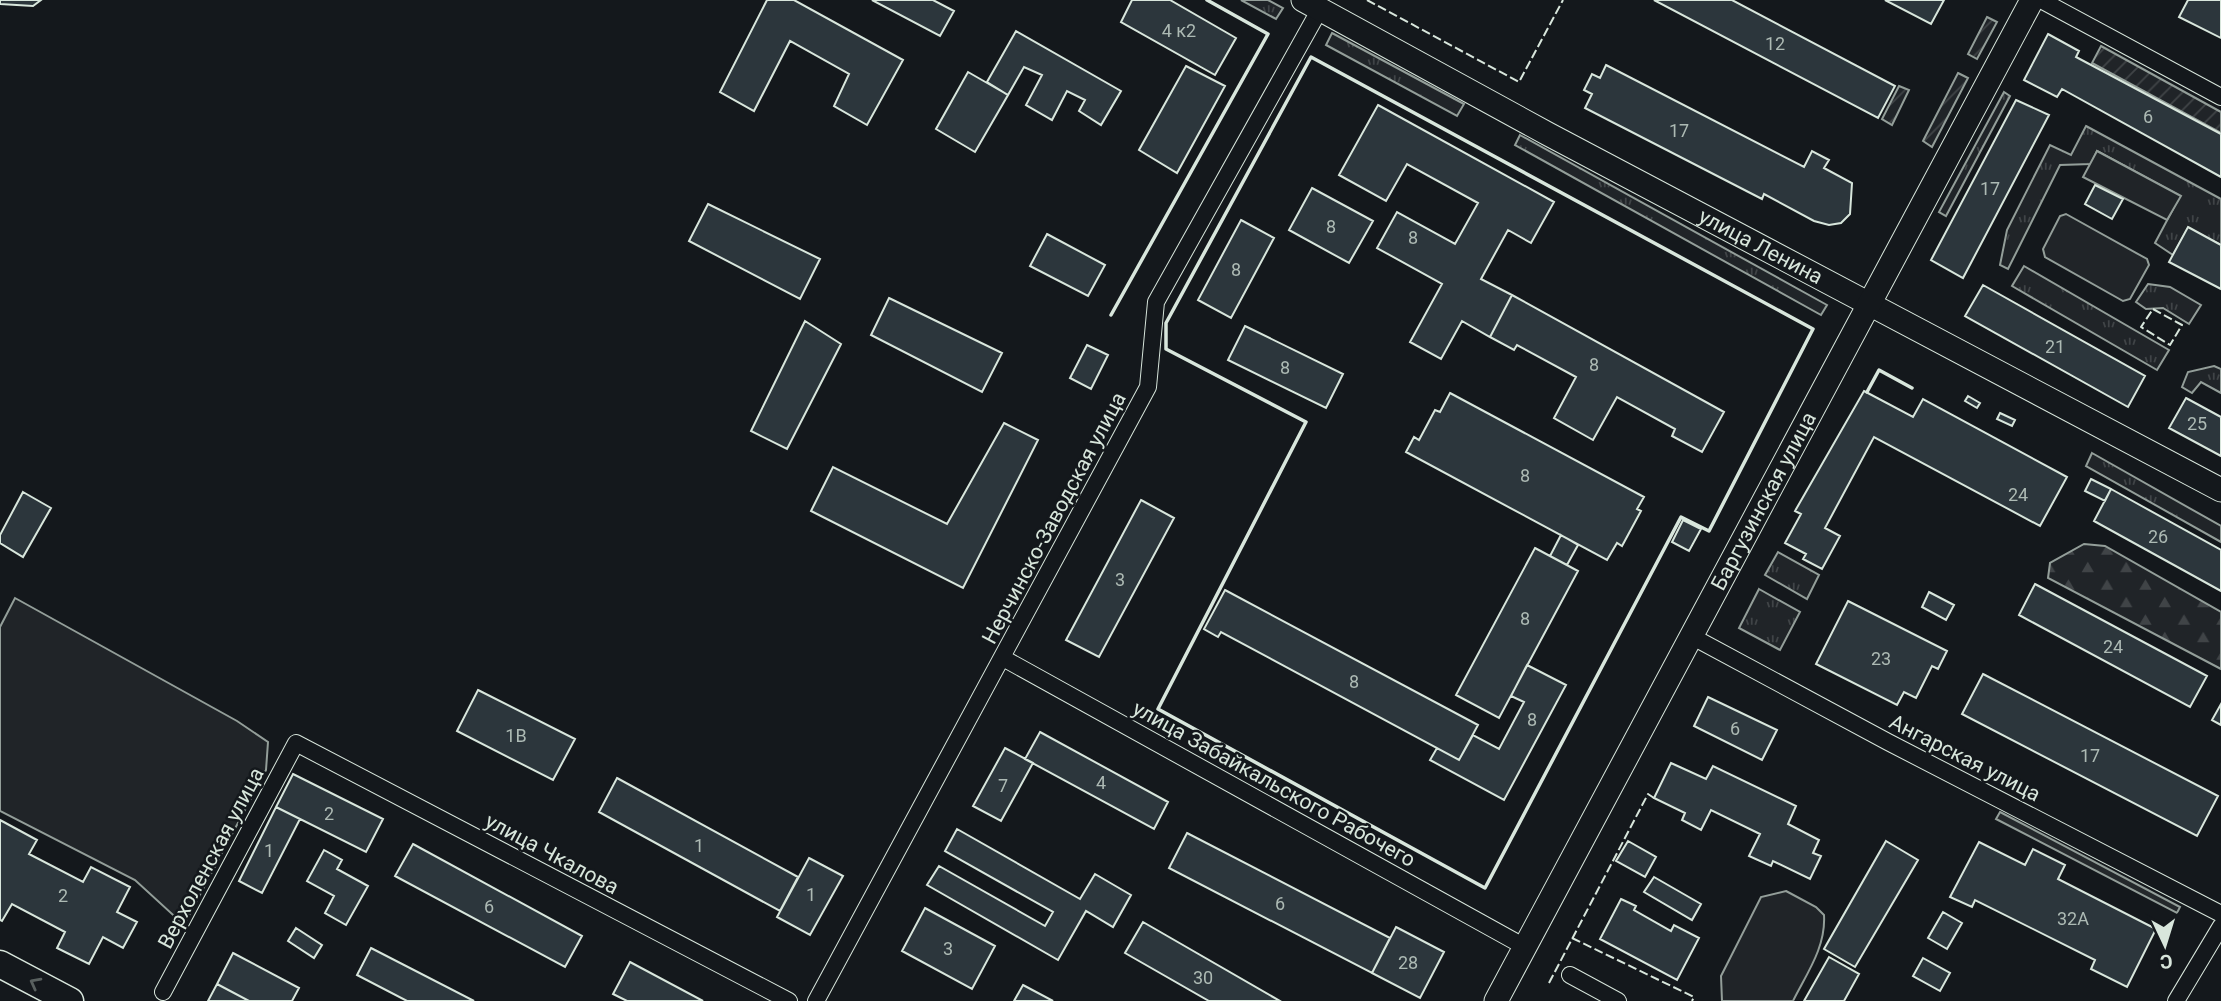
<svg xmlns="http://www.w3.org/2000/svg" width="2221" height="1001" font-family="Roboto,sans-serif">
<defs>
<pattern id="grass-tufts" width="24" height="20" patternUnits="userSpaceOnUse" patternTransform="scale(1.75)"><rect width="24" height="20" fill="#202428"/><path d="M3 7l-1-3M5 7V3M7 7l1-3M15 17l-1-3M17 17v-4M19 17l1-3" fill="none" stroke="#404447"/></pattern>
<pattern id="forest-firs" width="22" height="20" patternUnits="userSpaceOnUse" patternTransform="scale(1.75)"><rect width="22" height="20" fill="#202428"/><path d="M5 1l3.5 6h-7zM16 11l3.5 6h-7z" fill="#404447"/></pattern>
<pattern id="garden-furrows" width="10" height="10" patternUnits="userSpaceOnUse" patternTransform="scale(1.75)"><rect width="10" height="10" fill="#202428"/><path d="M-1 1l2-2M0 10L10 0M9 11l2-2" fill="none" stroke="#404447"/></pattern>
</defs>
<rect width="100%" height="100%" fill="#14181c"/>
<path fill="url(#grass-tufts)" stroke="#939e99" stroke-width="2" d="M1241,0H1268L1283,8L1276,19Z
M1332,33L1464,104L1457,116L1326,45Z
M2004,92L2010,96L1946,216L1939,212Z
M2086,126L2221,199V245L2188,228L2173,255L2155,243L2180,196L2097,151L2091,164L2060,165L2008,269L2000,265L2007,230L2050,145L2071,155Z
M1520,135L1827,305L1821,315L1515,145Z
M2024,266L2169,350L2157,370L2012,286Z
M2148,284L2170,287L2201,305L2189,324L2163,308L2146,309L2136,302Z
M2214,366L2221,369V393L2201,382L2192,393L2182,387L2188,372Z
M2092,453L2221,526V542L2086,466Z
M1778,552L1819,575L1807,599L1765,575Z
M1759,589L1800,612L1780,650L1739,628Z"/>
<path fill="url(#forest-firs)" stroke="#939e99" stroke-width="2" d="M2084,544L2105,546L2221,612V669L2048,578L2050,563Z"/>
<path fill="#202428" stroke="#939e99" stroke-width="2" d="M2097,151L2181,196L2167,220L2083,177Z
M2066,214L2147,259L2149,265L2130,299L2123,301L2045,257L2043,249L2060,216Z
M15,598L237,721L268,742L266,770L184,925L135,880L0,811V627Z
M1786,891L1816,907L1824,915C1826,947 1807,973 1793,1001H1722L1721,976L1761,897Z"/>
<path fill="url(#garden-furrows)" stroke="#939e99" stroke-width="2" d="M1987,17L1997,22L1977,59L1968,54Z
M2101,46L2221,112V133L2092,63Z
M1958,73L1968,78L1932,147L1923,141Z
M1899,86L1909,90L1892,125L1882,119Z"/>
<path fill="#24282b" stroke="#939e99" stroke-width="2" d="M2000,812L2180,907L2177,913L1996,819Z"/>
<path fill="#2c363c" stroke="#d8e6dc" stroke-width="2" d="M0,0H41L33,6L0,4Z
M767,0H794L903,60L867,125L834,106L849,74L790,41L754,111L720,92Z
M872,0H933L954,11L940,36Z
M1132,0H1170L1236,38L1215,75L1121,22Z
M1654,0H1732L1895,86L1878,118Z
M1885,0H1944L1931,24Z
M2188,0H2221V38L2179,17Z
M1016,31L1121,91L1101,125L1079,111L1085,100L1067,91L1052,120L1026,105L1042,75L1024,67L1008,95L987,82Z
M2048,34L2079,51L2076,57L2221,134V177L2062,89L2057,97L2024,80Z
M1606,65L1804,167L1812,151L1829,160L1824,168L1852,183L1850,214L1841,223L1829,225L1814,221L1764,194L1762,199L1585,108L1592,94L1584,90L1592,74L1600,78Z
M1186,66L1225,86L1177,173L1139,150Z
M968,72L1008,95L975,152L936,129Z
M2016,100L2049,115L1963,278L1931,260Z
M1378,105L1554,202L1531,243L1508,230L1481,279L1512,295L1490,337L1462,321L1441,359L1410,342L1442,284L1377,248L1397,212L1455,244L1478,203L1407,164L1386,201L1339,175Z
M2095,185L2123,199L2112,219L2085,204Z
M1312,188L1373,221L1349,263L1289,230Z
M708,204L820,259L800,299L689,241Z
M1241,220L1274,238L1231,318L1198,300Z
M2188,227L2221,245V289L2169,262Z
M1047,234L1105,265L1088,296L1030,266Z
M1983,285L2145,376L2128,407L1965,316Z
M1512,295L1724,412L1702,452L1672,436L1675,429L1617,397L1593,440L1554,418L1576,377L1517,345L1514,350L1490,337Z
M889,298L1002,353L982,392L871,335Z
M805,321L841,344L787,449L751,431Z
M1245,326L1343,374L1326,408L1228,360Z
M1087,345L1108,355L1091,389L1070,378Z
M1864,391L1913,417L1923,399L2067,477L2040,526L1874,437L1825,528L1840,536L1822,569L1803,559L1806,554L1785,543L1801,514L1795,511Z
M1450,393L1644,497L1637,509L1641,511L1622,546L1617,543L1607,560L1406,452L1414,437L1419,440L1435,410L1440,412Z
M1968,396L1980,403L1977,408L1965,401Z
M2186,398L2221,417V456L2169,428Z
M2000,413L2015,420L2012,426L1997,419Z
M1004,423L1038,440L963,588L811,511L833,467L947,524Z
M2091,479L2111,489L2105,501L2085,491Z
M2111,489L2221,550V591L2094,521Z
M23,492L51,508L23,557L0,543V535Z
M1141,500L1174,518L1099,657L1066,640Z
M1683,520L1701,529L1689,551L1672,542Z
M1561,535L1578,545L1567,565L1550,556Z
M1535,548L1578,571L1499,718L1456,695Z
M2035,584L2207,676L2190,707L2019,615Z
M1225,590L1478,725L1459,760L1221,632L1218,637L1204,629Z
M1929,592L1954,605L1946,620L1922,607Z
M1848,601L1947,651L1938,669L1932,666L1916,698L1904,692L1897,705L1816,664Z
M1527,665L1566,685L1504,800L1430,760L1437,748L1459,760L1473,735L1499,749L1524,702L1511,696Z
M1983,674L2218,796L2197,836L1962,714Z
M478,690L575,739L553,780L457,731Z
M1708,697L1777,730L1762,760L1694,726Z
M2221,704V725L2212,720Z
M1040,732L1168,802L1154,829L1025,759Z
M1005,748L1033,763L1001,821L973,806Z
M1671,763L1706,779L1713,766L1796,806L1788,824L1819,840L1813,853L1821,856L1810,879L1773,861L1771,866L1749,856L1760,834L1711,810L1701,830L1682,820L1685,813L1654,798Z
M293,774L383,819L366,852L276,807Z
M617,778L798,877L780,911L599,812Z
M276,807L300,819L262,893L239,881Z
M0,820L37,840L29,854L83,882L91,867L130,887L117,912L137,922L123,948L103,937L89,964L57,948L65,932L12,904L2,921L0,920Z
M957,829L1080,899L1095,874L1131,895L1113,927L1086,911L1058,960L927,885L939,866L1045,926L1053,912L945,851Z
M1187,833L1390,938L1372,973L1169,868Z
M1628,841L1656,857L1645,877L1616,861Z
M1886,841L1918,860L1855,967L1824,949Z
M1979,842L2025,865L2033,849L2065,865L2058,879L2156,929L2127,987L2091,969L2095,960L1975,900L1972,907L1950,897Z
M413,844L582,936L565,967L395,876Z
M324,850L342,860L337,869L368,886L346,925L325,913L334,896L307,881Z
M809,858L843,876L810,935L777,917Z
M1654,877L1701,904L1692,920L1644,892Z
M1621,899L1636,906L1634,910L1671,931L1674,925L1699,938L1677,980L1600,939Z
M925,908L995,946L972,989L902,951Z
M1943,912L1962,923L1947,949L1928,938Z
M1143,922L1280,1001H1209L1125,953Z
M1396,927L1444,952L1420,998L1372,973Z
M296,928L322,945L314,958L288,941Z
M371,948L474,1001H407L357,975Z
M233,953L299,988L292,1001H249L217,984Z
M1829,957L1859,974L1844,1001H1804Z
M1923,958L1950,973L1940,991L1913,976Z
M630,962L703,1001H627L613,994Z
M217,984L249,1001H208Z
M1023,985L1053,1001H1014Z"/>
<g fill="none" stroke-linecap="round" stroke-linejoin="round">
<defs>
<path id="street" d="M2041,0L2221,97
M1691,636L1888,742L2221,914
M1003,658L1525,947
M1570,975L1618,1001
M163,992L296,743L789,1001
M816,1001L1148,387L1156,302L1320,9
M2176,1001L2221,926"/>
<g id="secondary">
<path id="s1" d="M1303,0L1548,134L2221,490"/>
<path id="s2" d="M1496,1001L2032,0"/>
</g>
<path id="primary" d="M0,964L70,1001"/>
</defs>
<use href="#street" stroke="#d8e6dc" stroke-width="18"/>
<use href="#secondary" stroke="#d8e6dc" stroke-width="25"/>
<use href="#primary" stroke="#d8e6dc" stroke-width="29"/>
<use href="#street" stroke="#14181c" stroke-width="16"/>
<use href="#secondary" stroke="#14181c" stroke-width="23"/>
<use href="#primary" stroke="#14181c" stroke-width="26"/>
<path stroke="#d8e6dc" stroke-width="2" stroke-dasharray="9 3.5" stroke-linecap="butt" d="M1367,0L1519,82L1563,0
M2153,309L2182,325L2170,345L2141,327Z
M1572,938L1694,997L1692,1001
M1549,983L1648,794L1654,798"/>
<path stroke="#d8e6dc" stroke-width="3.5" d="M1311,57L1813,329L1709,531L1681,517L1485,888L1158,709L1306,422L1166,349V323Z
M1111,315L1268,34L1207,0
M1867,392L1879,370L1912,388"/>
</g>
<defs><path id="oneway-chevron" d="M-2-3.5L2.5 0L-2 3.5" fill="none" stroke-width="1.6" stroke-linecap="round" stroke-linejoin="round" transform="scale(1.75)"/></defs>
<use stroke="#59605f" href="#oneway-chevron" transform="translate(35 983) rotate(-152)"/>
<g text-anchor="middle" dominant-baseline="central" stroke-width="5" stroke-linejoin="round" paint-order="stroke">
<g font-size="18" fill="#adbab4">
<text x="1179" y="30">4 к2</text>
<text x="1775" y="43">12</text>
<text x="2148" y="116">6</text>
<text x="1679" y="130">17</text>
<text x="1990" y="188">17</text>
<text x="1331" y="226">8</text>
<text x="1413" y="237">8</text>
<text x="1236" y="269">8</text>
<text x="2055" y="346">21</text>
<text x="1594" y="364">8</text>
<text x="1285" y="367">8</text>
<text x="2197" y="423">25</text>
<text x="1525" y="475">8</text>
<text x="2018" y="494">24</text>
<text x="2158" y="536">26</text>
<text x="1120" y="579">3</text>
<text x="1525" y="618">8</text>
<text x="2113" y="646">24</text>
<text x="1881" y="658">23</text>
<text x="1354" y="681">8</text>
<text x="1532" y="719">8</text>
<text x="1735" y="728">6</text>
<text x="516" y="735">1В</text>
<text x="2090" y="755">17</text>
<text x="1101" y="782">4</text>
<text x="1003" y="785">7</text>
<text x="329" y="813">2</text>
<text x="699" y="845">1</text>
<text x="269" y="850">1</text>
<text x="811" y="894">1</text>
<text x="63" y="895">2</text>
<text x="1280" y="903">6</text>
<text x="489" y="906">6</text>
<text x="2073" y="918">32А</text>
<text x="948" y="948">3</text>
<text x="1408" y="962">28</text>
<text x="1203" y="977">30</text>
</g>
<g font-size="21" fill="#d8e6dc" stroke="#14181c">
<text stroke="none"><textPath href="#s1" startOffset="520">улица Ленина</textPath></text>
<text stroke="none"><textPath href="#s2" startOffset="567">Баргузинская улица</textPath></text>
<text transform="translate(1054 518) rotate(-62)">Нерчинско-Заводская улица</text>
<text transform="translate(1965 758) rotate(27)">Ангарская улица</text>
<text transform="translate(1274 784) rotate(29)">улица Забайкальского Рабочего</text>
<text transform="translate(552 854) rotate(28)">улица Чкалова</text>
<text transform="translate(211 858) rotate(-62)">Верхоленская улица</text>
</g>
</g>
<g transform="translate(2165 945) rotate(176)" stroke="#14181c" stroke-width="5" paint-order="stroke">
<path d="M0-5L12 26L0 18L-12 26Z" fill="#d8e6dc"/>
<text y="-10" font-size="19" font-weight="bold" text-anchor="middle" fill="#d8e6dc">С</text>
</g>
</svg>
